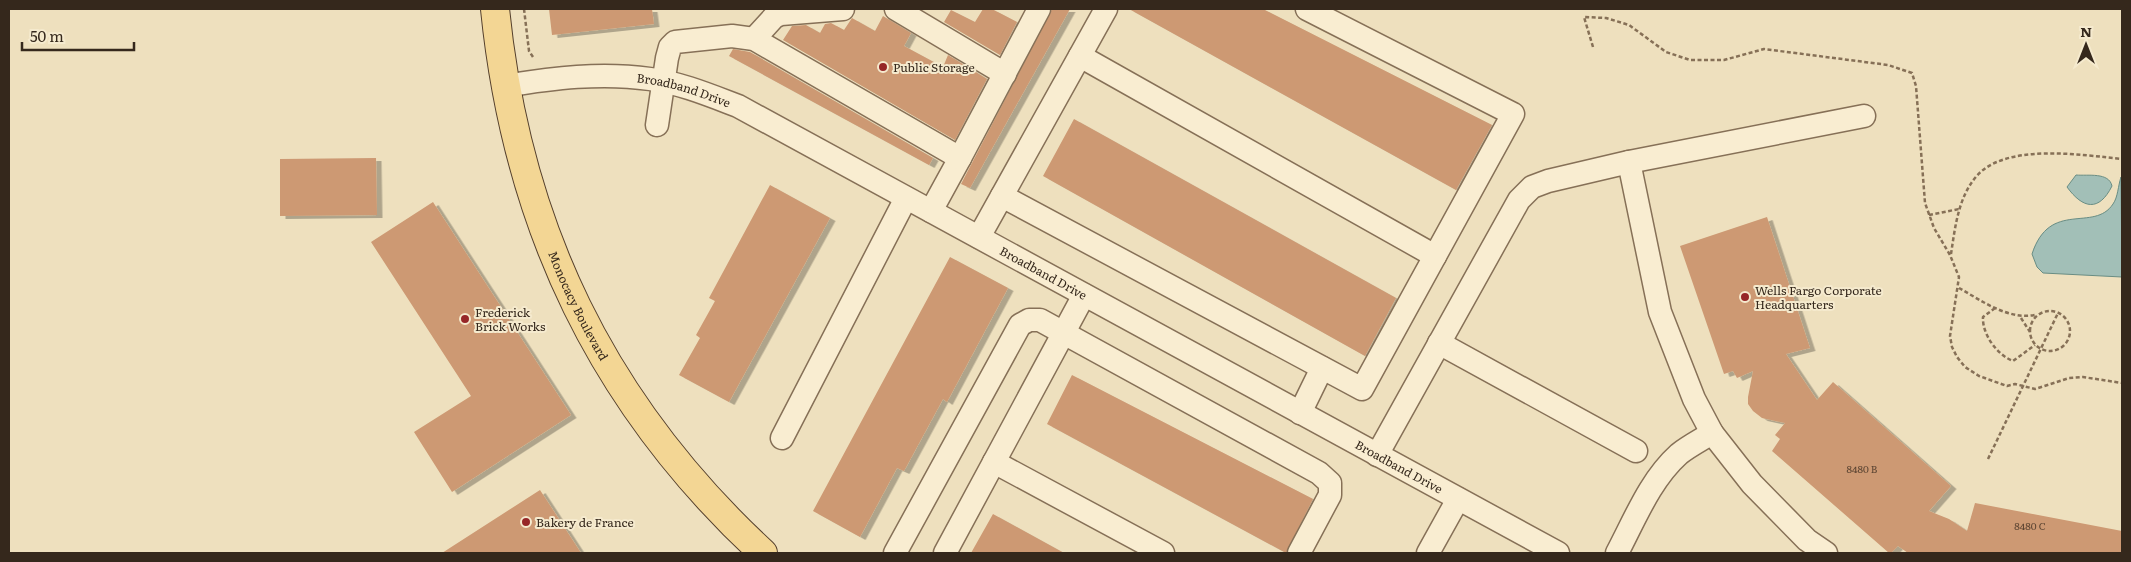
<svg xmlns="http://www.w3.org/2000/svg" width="2131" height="562" font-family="Literata,serif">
<defs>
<filter id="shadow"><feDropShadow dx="5.5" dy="3" stdDeviation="0" flood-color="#0004"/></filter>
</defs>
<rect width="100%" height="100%" fill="#eee0be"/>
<path fill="#a2bfb7" stroke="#698d84" d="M2076,175C2088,176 2109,172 2112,186C2099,212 2083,209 2067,187Z
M2121,177L2122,277L2043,273L2037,267L2032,254C2050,199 2094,233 2113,204C2118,197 2118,186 2121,177Z"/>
<path fill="#cd9973" filter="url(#shadow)" d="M549,9H652L654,24L552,35Z
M983,9H992L1017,22L1000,55L944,22L951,10L975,22Z
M1052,9H1070L970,188L961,184Z
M1129,9H1263L1492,125L1456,190Z
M883,16L911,33L904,46L943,67L948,55L987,79L955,140L783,40L792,26L806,25L820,33L825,24L831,23L844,30L852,18L875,31Z
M733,49L750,52L933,158L929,165L729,56Z
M1074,119L1396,298L1365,356L1043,176Z
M376,158L377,215L280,216V159Z
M770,185L830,218L729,402L679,375L700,338L696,335L715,301L709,298Z
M433,202L571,415L452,492L414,432L471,396L371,242Z
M1767,217L1810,348L1786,354L1817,400L1833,382L1951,486L1929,511L1949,519L1967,531L1975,503L2122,531V553H1908L1898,546L1891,553H1889L1772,451L1780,439L1775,435L1785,423L1762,418L1753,411L1748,404V397L1753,371L1737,378L1733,371L1724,374L1680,246Z
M950,257L1008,288L947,402L943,399L904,471L897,468L860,537L813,511Z
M1072,375L1313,499L1286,553L1047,424Z
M540,490L581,553H442Z
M993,514L1064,553H971Z"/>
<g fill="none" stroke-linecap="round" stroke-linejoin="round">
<defs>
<g id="minor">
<path d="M896,9L1005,74"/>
<path d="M754,39L774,17L781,14L843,9"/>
<path d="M1080,56L1435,256"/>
<path id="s1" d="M505,86C553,78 601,72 650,79C680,83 709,95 738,106L1558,553"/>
<path d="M657,125L667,58L670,47L675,42L732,36L754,39L960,158L931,211"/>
<path d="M960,158L1039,9"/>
<path d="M1629,162L1660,312L1694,399L1712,433L1752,484L1807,540L1826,553"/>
<path d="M1002,196L1362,389L1513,114L1307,9"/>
<path d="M979,237L1106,9"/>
<path d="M1439,343L1636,451"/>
<path d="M1300,413L1322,368"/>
<path d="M782,438L906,198"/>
<path d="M1377,455L1519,200L1532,187L1548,181L1629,162L1864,116"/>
<path d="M994,462L1163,553"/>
<path d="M895,553L1020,325L1029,320H1040L1319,473L1330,483V495L1299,553"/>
<path d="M945,553L1084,295"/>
<path d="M1428,553L1458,499"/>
<path d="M1617,553C1635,519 1650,480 1679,454C1689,446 1701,440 1712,433"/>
</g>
<g id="major">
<path id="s2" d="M495,9C517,226 602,404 763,553"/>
</g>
</defs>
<use href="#minor" stroke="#867057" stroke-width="25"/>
<use href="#major" stroke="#533e2b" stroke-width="30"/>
<path stroke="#867057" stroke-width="2.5" stroke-dasharray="4 2.5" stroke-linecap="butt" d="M524,9L529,51L533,57
M1593,47L1584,17L1606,18L1629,25L1666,52L1690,60H1724L1764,49L1888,65L1912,73L1916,86L1925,203L1934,228L1950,255L1959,277L1950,336L1952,347L1957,357L1965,367L1979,376L2007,386L2015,384L2035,389L2069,378L2083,377L2122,383
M1929,215L1959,209
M1951,254C1955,228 1958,199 1975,178C2003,142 2082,155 2122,159
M1959,288C1982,301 2008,320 2035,315
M1995,308L1983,317C1982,334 1997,355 2013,361L2035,345
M2030 331a20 20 0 1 1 40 0a20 20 0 1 1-40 0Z
M2021,318L2030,332
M1988,459L2058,313"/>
<use href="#minor" stroke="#f9edd1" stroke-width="22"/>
<use href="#major" stroke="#f3d694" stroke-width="28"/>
</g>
<g fill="#962627" stroke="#f5eace" stroke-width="2">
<circle cx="883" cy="67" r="5"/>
<circle cx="1745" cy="297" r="5"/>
<circle cx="465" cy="319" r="5"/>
<circle cx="526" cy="522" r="5"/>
</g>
<g text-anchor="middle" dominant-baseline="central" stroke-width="4" stroke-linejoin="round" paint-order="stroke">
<g font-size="10" fill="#5b4432">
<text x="1862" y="468">8480 B</text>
<text x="2030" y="525">8480 C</text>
</g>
<g font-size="12" fill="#35281c" stroke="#f5eace" text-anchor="start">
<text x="893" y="67">Public Storage</text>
<text x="1755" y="290">Wells Fargo Corporate<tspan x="1755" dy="14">Headquarters</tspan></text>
<text x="475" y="312">Frederick<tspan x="475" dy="14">Brick Works</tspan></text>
<text x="536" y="522">Bakery de France</text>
</g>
<g font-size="12" fill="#35281c" stroke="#f5eace">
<text stroke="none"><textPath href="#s1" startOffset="181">Broadband Drive</textPath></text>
<text stroke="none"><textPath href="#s1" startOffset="586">Broadband Drive</textPath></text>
<text stroke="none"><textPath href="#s2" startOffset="310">Monocacy Boulevard</textPath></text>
<text stroke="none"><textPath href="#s1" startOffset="991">Broadband Drive</textPath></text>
</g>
</g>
<rect width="2131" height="562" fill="none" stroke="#35281c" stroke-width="20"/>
<g transform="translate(2086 45)" stroke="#f5eace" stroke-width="4" paint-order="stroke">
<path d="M0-4L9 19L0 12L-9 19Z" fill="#35281c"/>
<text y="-8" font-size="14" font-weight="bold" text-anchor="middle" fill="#35281c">N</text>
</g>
<path d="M22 42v8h112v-8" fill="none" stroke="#35281c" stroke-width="2.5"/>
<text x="30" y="42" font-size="15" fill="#35281c" stroke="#f5eace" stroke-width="4" paint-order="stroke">50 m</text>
</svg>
